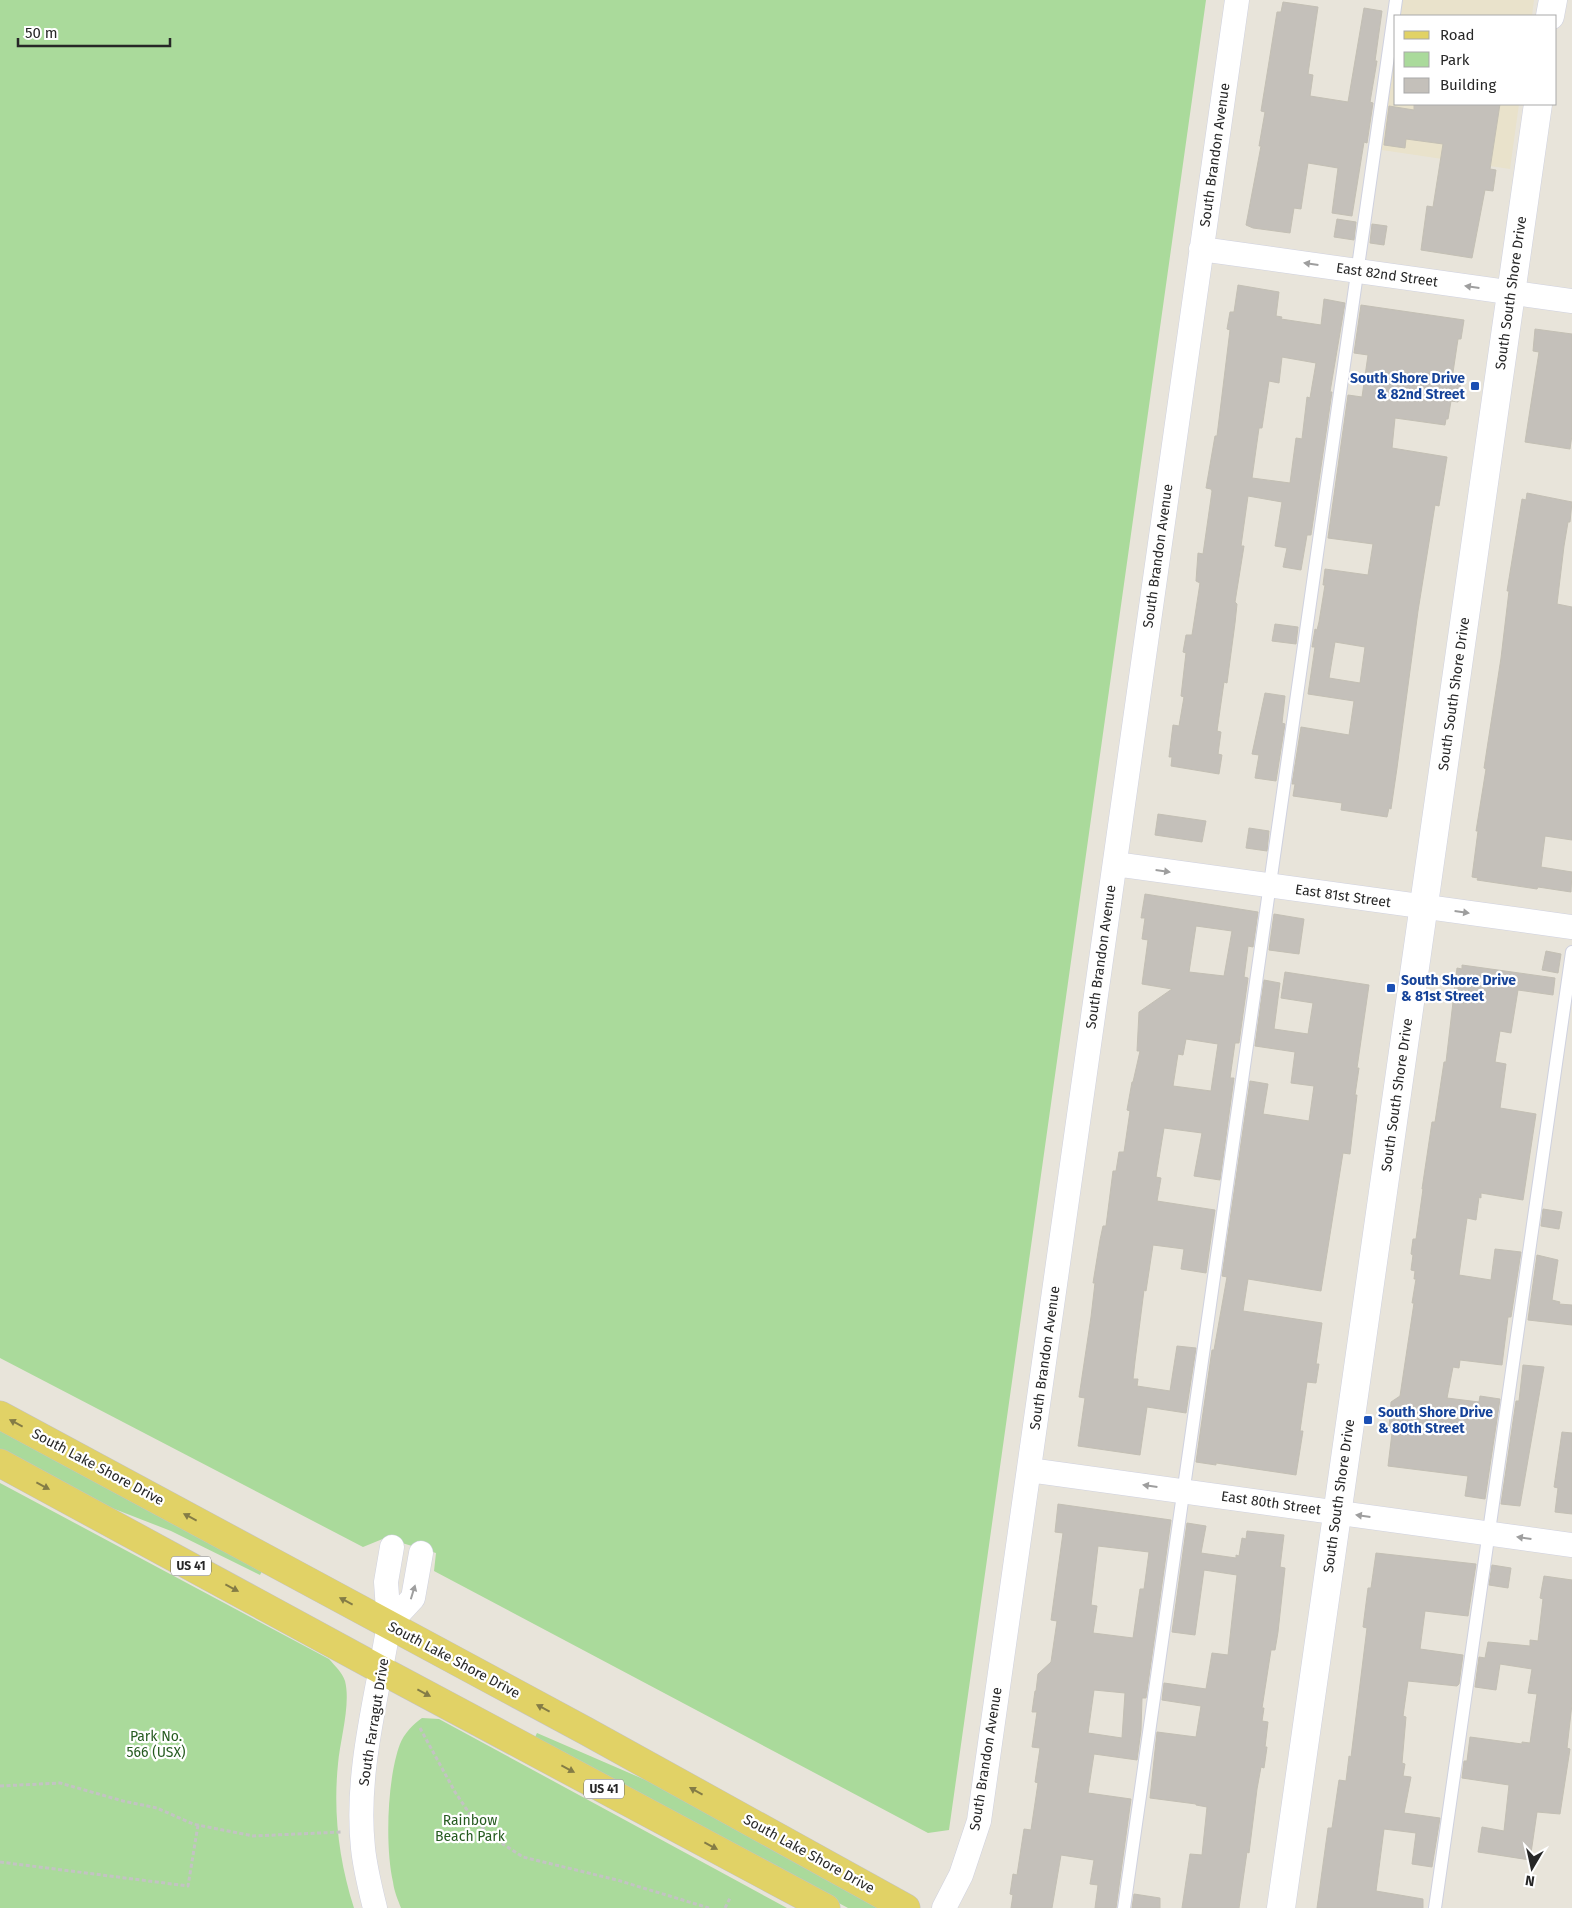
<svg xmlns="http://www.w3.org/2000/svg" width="1572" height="1908" font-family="'Fira Sans',sans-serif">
<rect width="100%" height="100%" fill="#e8e4da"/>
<path fill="#e9e2cb" d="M1396,0H1534L1532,16H1396V104H1519L1510,169L1375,149Z"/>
<path fill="#aada9b" d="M0,0H1206L949,1830L928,1833L434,1571L436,1553L385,1538L363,1547L0,1358Z
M0,1428L263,1569L260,1575L171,1531L99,1503L0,1450Z
M0,1483L329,1659C335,1666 342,1672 345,1681C351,1704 340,1740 338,1764C333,1813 339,1861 354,1908H0Z
M422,1718L439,1719L787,1908H401C398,1900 394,1891 393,1882C385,1847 387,1779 400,1744C404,1734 413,1724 422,1718Z
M537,1733L671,1791L885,1908H848L534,1739Z"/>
<path fill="#c4c0ba" stroke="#c3bfb4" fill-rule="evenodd" d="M1283,2L1318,7L1308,74L1313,75L1310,96L1348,102L1364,8L1382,11L1375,61H1377L1370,102L1373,103L1367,143L1364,142L1352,216L1332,213L1338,168L1308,163L1301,209L1294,208L1290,233L1253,228L1246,225L1261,146H1259L1265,112L1261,111L1268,68L1277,12H1281Z
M1414,104H1500L1490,169L1496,170L1493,191L1485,190L1472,258L1421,250L1427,206L1433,207L1443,144L1406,139L1405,148L1384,145L1389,106L1414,110Z
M1337,219L1356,222L1354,240L1334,237Z
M1372,224L1387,226L1384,245L1370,243Z
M1238,285L1279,292L1276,316L1282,317L1281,319L1321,325L1324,299L1345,303L1330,392H1332L1311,535H1307L1301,570L1283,567L1287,548L1275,546L1282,502L1248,496L1241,546H1244L1235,602L1237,604L1235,623L1227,683L1224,682L1217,731L1221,732L1218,754L1222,755L1219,774L1171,766L1172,757H1169L1173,725L1179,726L1184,697L1181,696L1186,653L1183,652L1186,635H1192L1200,583L1196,581L1198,553L1203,554L1212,491L1211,489L1206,488L1215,436H1217L1230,330L1227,329L1230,312H1234ZM1282,357L1316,363L1310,398L1307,397L1302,439L1296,438L1290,483L1252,478L1259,428H1262L1269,381L1279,383Z
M1361,305L1464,320L1461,339H1458L1452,379L1461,380L1458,402L1451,401L1448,419H1446L1445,425L1395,418L1392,448L1447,457L1439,506L1435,505L1418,611L1397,768L1391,809L1389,808L1387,817L1341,810L1342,803L1293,796L1295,784H1292L1301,727L1349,735L1354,701L1308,694L1315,647H1312L1315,629L1317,630L1319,622L1325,585H1323L1325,569L1368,575L1373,544L1328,538L1348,395L1362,397L1368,355L1354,353ZM1335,642L1365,647L1360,683L1329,678Z
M1535,329L1572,334V435L1570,449L1525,442L1539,352L1533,351Z
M1527,493L1572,502L1570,522H1568L1564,546L1557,604L1572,607V840L1545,836L1541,867L1572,872L1571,892L1538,887L1537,889L1477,880L1478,878L1472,877L1478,831H1476L1486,769L1484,768L1501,658L1509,591H1507L1522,499L1526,500Z
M1275,624L1298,627L1296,644L1272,641Z
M1265,693L1285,696L1282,723L1285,724L1276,781L1255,778L1259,755L1252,754Z
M1158,814L1206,821L1202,842L1155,835Z
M1249,828L1269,831L1267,851L1246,848Z
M1145,894L1258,912L1253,947L1248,946L1244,977L1248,978L1239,1043H1235L1230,1078H1234L1220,1180L1194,1176L1202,1133L1164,1128L1156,1177L1161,1178L1157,1201L1215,1210L1206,1273L1181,1269L1184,1249L1153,1245L1146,1291L1144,1290L1135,1361L1133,1379H1138L1137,1386L1170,1391L1177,1346L1196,1348L1186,1413L1147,1407L1140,1455L1078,1446L1085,1398L1079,1397L1091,1317L1095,1283H1093L1100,1240L1103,1226H1106L1113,1171H1116L1119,1152H1124L1130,1111L1127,1110L1132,1082H1133L1140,1051H1137L1139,1012L1172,989L1142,984L1148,940L1142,939L1145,918H1141ZM1196,926L1232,931L1224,976L1189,972ZM1186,1039L1218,1044L1211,1091L1173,1086L1178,1054L1183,1055Z
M1274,914L1304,919L1299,954L1269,950Z
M1546,951L1561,954L1558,973L1542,970Z
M1462,965L1555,978L1553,995L1518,990L1511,1033L1500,1031L1495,1062L1506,1064L1500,1108L1536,1114L1523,1200L1481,1193V1198L1479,1197L1476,1220L1467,1218L1459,1275L1491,1280L1495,1249L1521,1252L1511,1317H1508L1502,1365L1460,1360L1459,1368L1453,1367L1447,1398L1479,1402L1480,1396L1500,1399L1485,1499L1465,1496L1468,1476L1388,1466L1392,1433L1389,1428L1391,1402L1400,1396L1414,1303H1412L1416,1279H1414L1415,1271L1411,1270L1413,1255L1411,1254L1413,1239H1416L1423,1189H1422L1432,1122H1435L1444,1062H1446L1457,968L1462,969Z
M1285,972L1369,985L1357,1068H1359L1355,1095H1357L1350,1154L1343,1153L1321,1291L1248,1279L1243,1311L1322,1323L1316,1364H1319L1316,1383L1307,1382L1300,1431H1303L1296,1475L1216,1463V1465L1196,1462L1212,1350H1214L1227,1277L1222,1276L1250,1081L1268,1084L1263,1114L1309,1121L1314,1086L1291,1083L1295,1052L1255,1046L1264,980L1280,983L1274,1029L1308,1034L1313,1003L1281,998Z
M1543,1209L1562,1212L1559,1229L1541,1226Z
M1537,1255L1558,1260L1552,1300L1560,1302L1559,1304L1572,1305V1325L1528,1320Z
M1523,1365L1544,1367L1520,1506L1501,1504L1516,1401H1519Z
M1562,1432L1572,1433V1514L1555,1512L1558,1488L1554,1487Z
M1058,1504L1171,1520L1146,1698H1142L1141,1730L1137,1760L1094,1754L1088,1793L1131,1799L1116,1908H1095L1098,1885L1090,1884L1094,1860L1061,1855L1052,1908H1011L1013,1895L1010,1894L1013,1874L1017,1875L1024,1829L1031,1830L1038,1783L1035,1782L1040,1748L1032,1747L1037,1712H1032L1035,1691H1036L1038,1674L1051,1662L1057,1621L1051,1620L1063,1533L1055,1532ZM1098,1546L1149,1552L1144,1589H1140L1133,1638L1093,1633L1097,1606L1091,1605ZM1094,1690L1125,1693L1122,1738L1088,1733Z
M1187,1523L1206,1526L1201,1553L1236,1558V1555L1239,1556L1242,1538L1246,1539L1247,1531L1284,1535L1280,1567L1285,1568L1278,1632L1275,1650H1271L1262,1708H1264L1262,1721L1268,1722L1265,1747H1267L1264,1768L1261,1767L1257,1789L1249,1853L1247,1852L1239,1908H1182L1190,1854L1202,1855L1207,1807L1196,1805V1804L1150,1798L1157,1732L1196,1737L1201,1706L1162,1700L1164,1683L1206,1689L1212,1653L1228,1655L1237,1575L1204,1570L1195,1635L1172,1632Z
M1376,1553L1476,1564L1468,1616L1425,1611L1420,1649L1463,1655L1459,1684L1457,1686L1408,1681L1403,1716L1406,1717L1402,1763L1405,1764L1403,1776L1411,1777L1404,1813L1440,1818L1432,1867L1412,1864L1416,1833L1384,1829L1376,1891L1423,1899V1908H1317L1328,1828H1332L1339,1780L1346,1781L1349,1756L1351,1757L1367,1628L1363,1627L1368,1588H1371Z
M1492,1565L1511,1568L1508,1588L1489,1585Z
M1544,1576L1572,1580V1704L1567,1748L1570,1749L1560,1814L1537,1812L1530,1860L1478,1852L1482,1827L1504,1831L1509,1785L1462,1778L1464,1761H1467L1470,1737L1522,1744V1742L1530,1743L1537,1694L1528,1693L1532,1669L1500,1664L1496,1690L1475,1687L1479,1657L1485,1658L1488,1642L1530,1646V1640L1538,1641L1543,1599L1540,1598Z
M1134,1894L1160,1898V1908H1132Z"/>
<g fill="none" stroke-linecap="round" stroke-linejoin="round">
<defs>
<path id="lane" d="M1124,1908L1396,0
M1435,1908L1572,952"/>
<path id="street" d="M1201,249L1572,301
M1115,864L1572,927
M1029,1470L1572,1545
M392,1547L386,1582L389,1624L413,1598L421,1553
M375,1908C370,1888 365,1868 363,1848C355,1774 377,1697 389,1624
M944,1908L961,1875L979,1821L1237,0"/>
<path id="secondary" d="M1550,16L1553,0
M1281,1908L1538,104"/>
<path id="primary" d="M0,1415L586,1731L906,1908
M0,1463L381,1670L826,1908"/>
</defs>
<use href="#lane" stroke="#cfd1df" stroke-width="14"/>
<use href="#street" stroke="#cfd1df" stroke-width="25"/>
<use href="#secondary" stroke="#cfd1df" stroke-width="29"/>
<use href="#primary" stroke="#c3c3c3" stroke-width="29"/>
<path stroke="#c3c3c3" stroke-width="3" stroke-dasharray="4 2.5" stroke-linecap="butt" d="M420,1728L455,1792L469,1813L489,1835L523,1857L617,1880L709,1908
M0,1786L60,1783L123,1801L157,1808L193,1824L253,1836L342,1832
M0,1862L188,1886L198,1825
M725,1908L730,1898"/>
<use href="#lane" stroke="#fff" stroke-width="12"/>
<use href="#street" stroke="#fff" stroke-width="24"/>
<use href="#secondary" stroke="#fff" stroke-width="28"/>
<use href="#primary" stroke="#e1d266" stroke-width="28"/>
</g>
<defs><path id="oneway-solid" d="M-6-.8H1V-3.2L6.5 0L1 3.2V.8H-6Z" transform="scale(1.25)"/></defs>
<g fill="#9e9e9e">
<use href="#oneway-solid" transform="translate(1311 264) rotate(-172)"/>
<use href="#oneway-solid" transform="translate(1472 287) rotate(-172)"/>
<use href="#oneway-solid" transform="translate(1163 871) rotate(8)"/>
<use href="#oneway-solid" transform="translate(1462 912) rotate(8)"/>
<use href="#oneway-solid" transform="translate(1150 1486) rotate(-172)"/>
<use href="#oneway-solid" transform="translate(1363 1516) rotate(-172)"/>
<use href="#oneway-solid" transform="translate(1524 1538) rotate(-172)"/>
<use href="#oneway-solid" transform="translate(413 1592) rotate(-73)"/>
</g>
<g fill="#847c46">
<use href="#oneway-solid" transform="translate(16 1423) rotate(-152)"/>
<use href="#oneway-solid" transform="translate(43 1486) rotate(28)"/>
<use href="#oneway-solid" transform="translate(190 1517) rotate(-152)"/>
<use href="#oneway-solid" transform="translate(232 1588) rotate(28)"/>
<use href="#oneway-solid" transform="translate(346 1601) rotate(-152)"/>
<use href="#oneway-solid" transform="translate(424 1693) rotate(28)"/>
<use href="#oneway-solid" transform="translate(543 1708) rotate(-152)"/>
<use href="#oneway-solid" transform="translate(568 1769) rotate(28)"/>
<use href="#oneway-solid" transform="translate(696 1791) rotate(-151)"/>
<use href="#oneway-solid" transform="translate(711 1846) rotate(28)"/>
</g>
<g fill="#1a4fb4" stroke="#fff" stroke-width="2">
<rect x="1470" y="381" width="10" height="10" rx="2.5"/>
<rect x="1386" y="983" width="10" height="10" rx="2.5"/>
<rect x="1363" y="1415" width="10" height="10" rx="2.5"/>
</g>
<g text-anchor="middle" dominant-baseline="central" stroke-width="4.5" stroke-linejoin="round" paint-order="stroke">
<g fill="#fff" stroke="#686868" stroke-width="1">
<rect x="171" y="1556.5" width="40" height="19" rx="4"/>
<rect x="584" y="1779.5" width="40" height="19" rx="4"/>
</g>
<g font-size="12" font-weight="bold" fill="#272727">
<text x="191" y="1566">US 41</text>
<text x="604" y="1789">US 41</text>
</g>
<g font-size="14" fill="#272727" stroke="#fff">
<text transform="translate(1215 155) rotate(-82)">South Brandon Avenue</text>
<text transform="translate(1387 275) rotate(8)">East 82nd Street</text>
<text transform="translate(1511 293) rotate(-82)">South South Shore Drive</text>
<text transform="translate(1158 556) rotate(-82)">South Brandon Avenue</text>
<text transform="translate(1454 694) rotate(-82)">South South Shore Drive</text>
<text transform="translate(1343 896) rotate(8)">East 81st Street</text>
<text transform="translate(1101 957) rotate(-82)">South Brandon Avenue</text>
<text transform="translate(1397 1095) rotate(-82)">South South Shore Drive</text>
<text transform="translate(1045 1358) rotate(-82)">South Brandon Avenue</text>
<text transform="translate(98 1467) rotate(28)">South Lake Shore Drive</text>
<text transform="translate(1339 1496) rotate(-82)">South South Shore Drive</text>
<text transform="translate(1271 1503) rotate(8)">East 80th Street</text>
<text transform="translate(454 1660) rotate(28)">South Lake Shore Drive</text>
<text transform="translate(374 1722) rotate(-81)">South Farragut Drive</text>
<text transform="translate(986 1759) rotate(-81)">South Brandon Avenue</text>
<text transform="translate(809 1854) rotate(29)">South Lake Shore Drive</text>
</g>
<g font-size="14" font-weight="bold" fill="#164399" stroke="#fff" text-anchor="start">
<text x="1465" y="378" text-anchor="end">South Shore Drive<tspan x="1465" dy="16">&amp; 82nd Street</tspan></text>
<text x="1401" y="980">South Shore Drive<tspan x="1401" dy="16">&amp; 81st Street</tspan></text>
<text x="1378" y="1412">South Shore Drive<tspan x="1378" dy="16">&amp; 80th Street</tspan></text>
</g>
<g font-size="14" fill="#265b20" stroke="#fff">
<text x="156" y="1736">Park No.<tspan x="156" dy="16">566 (USX)</tspan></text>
<text x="470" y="1820">Rainbow<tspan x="470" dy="16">Beach Park</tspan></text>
</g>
</g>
<rect x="1394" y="15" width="162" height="90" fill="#ffffff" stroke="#a9a9a9"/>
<rect x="1404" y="31" width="25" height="8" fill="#e1d266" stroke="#a9a9a9"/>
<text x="1440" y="40" font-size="15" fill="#272727">Road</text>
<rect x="1404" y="52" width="25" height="15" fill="#aada9b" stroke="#a9a9a9"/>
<text x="1440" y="65" font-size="15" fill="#272727">Park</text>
<rect x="1404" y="78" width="25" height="15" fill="#c4c0ba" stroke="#a9a9a9"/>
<text x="1440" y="90" font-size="15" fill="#272727">Building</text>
<g transform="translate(1532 1868) rotate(189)" stroke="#ffffff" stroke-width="4" paint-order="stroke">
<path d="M0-4L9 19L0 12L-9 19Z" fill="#272727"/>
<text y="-8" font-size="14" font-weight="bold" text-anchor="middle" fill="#272727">N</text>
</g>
<path d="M18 38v8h152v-8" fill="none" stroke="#272727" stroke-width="2.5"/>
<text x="25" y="38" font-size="15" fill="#272727" stroke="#ffffff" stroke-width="4" paint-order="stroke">50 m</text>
</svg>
